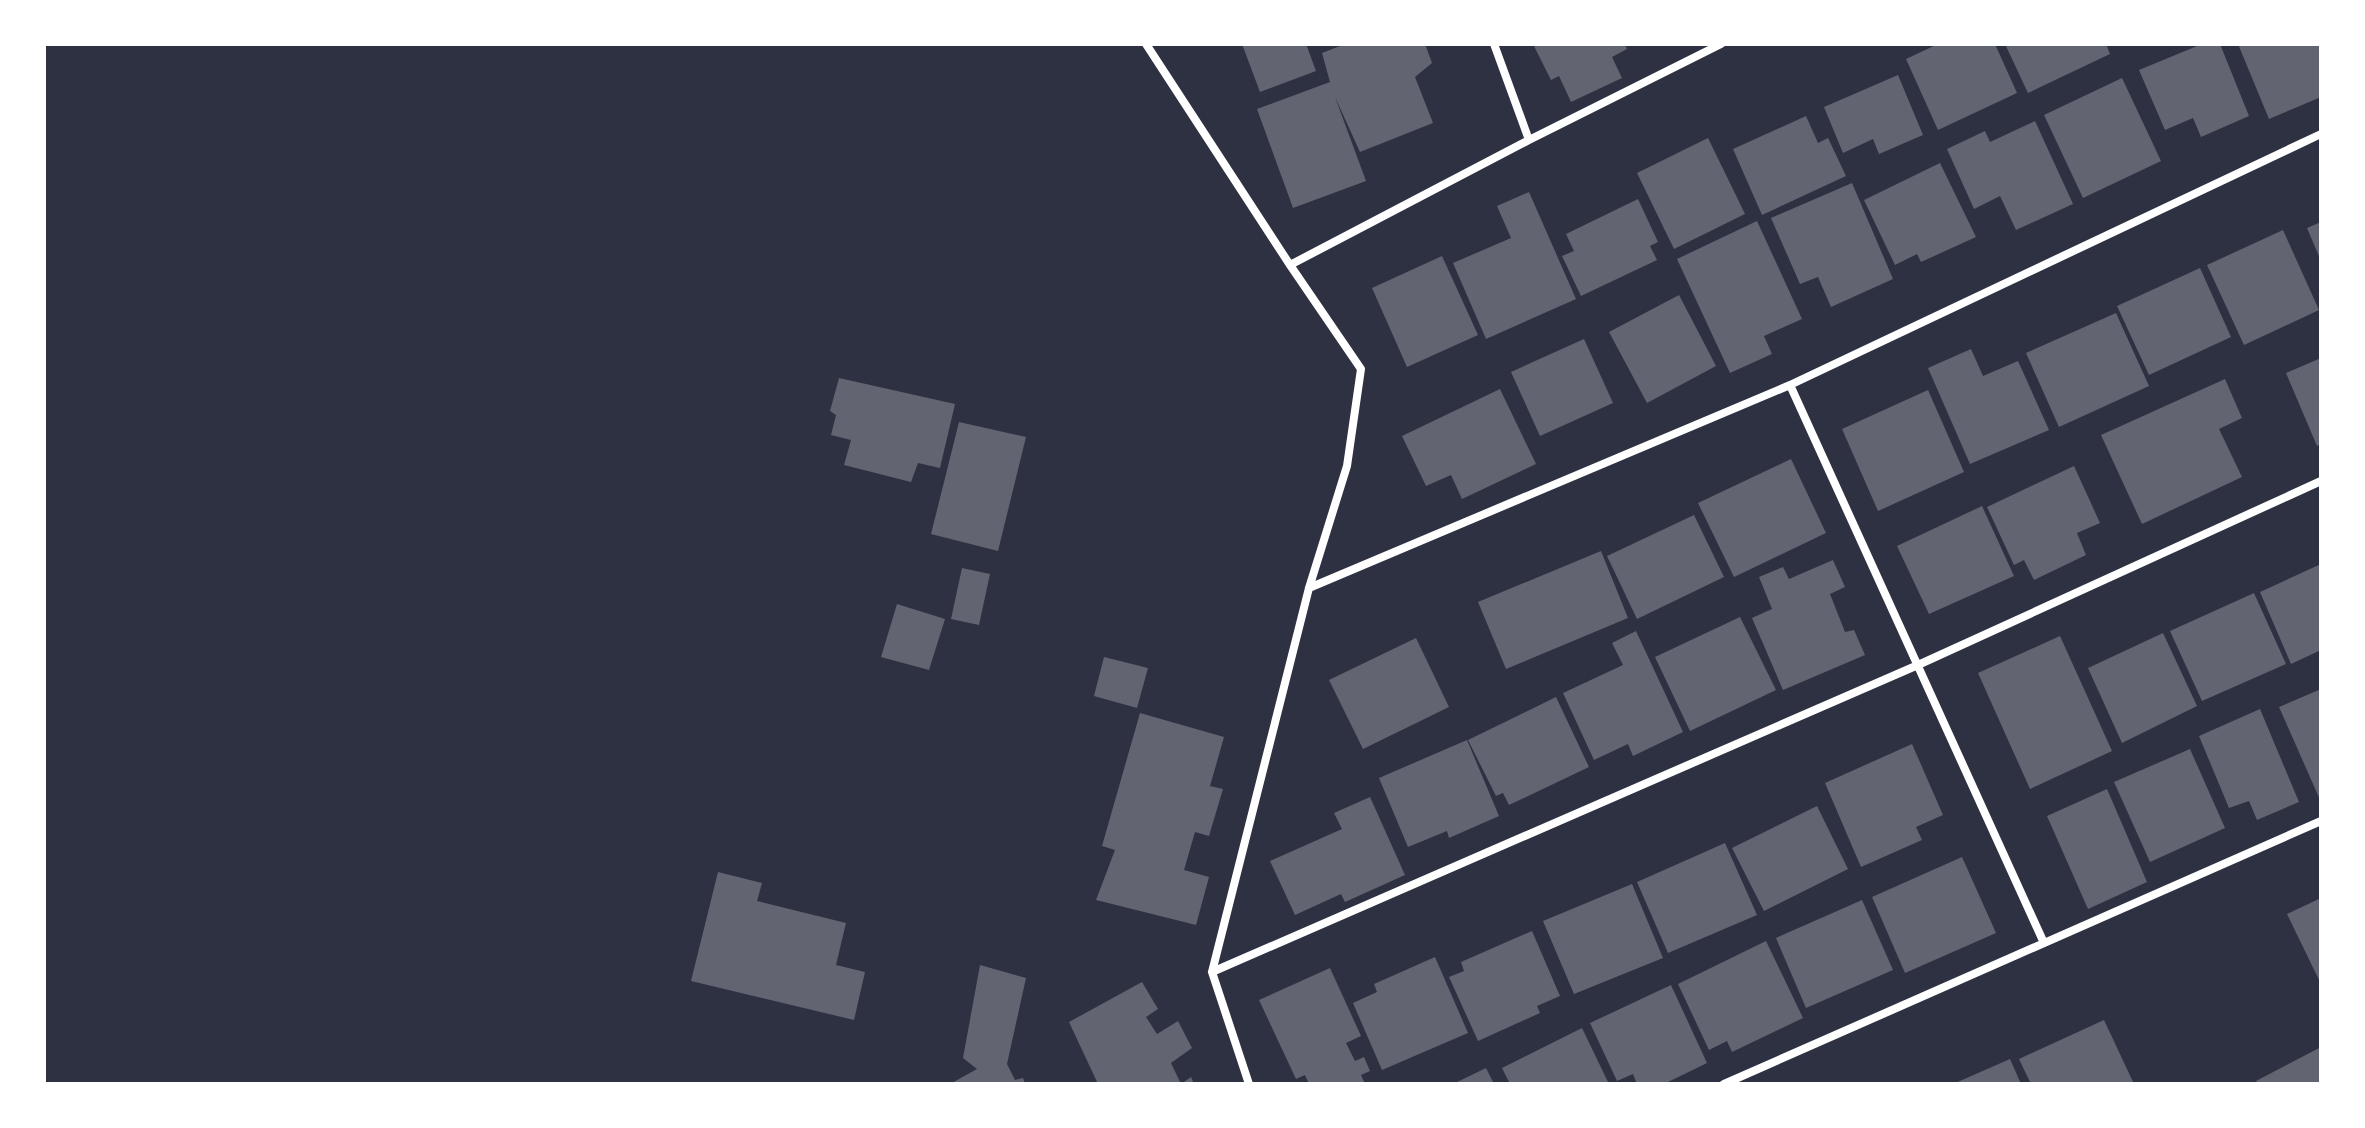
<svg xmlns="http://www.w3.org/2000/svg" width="2365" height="1128" font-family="'Archivo Narrow',sans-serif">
<rect width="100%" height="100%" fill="#2d3142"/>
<path fill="#626471" d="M1242,44H1306L1316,71L1260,92Z
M1345,44H1425L1432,63L1415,77L1433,123L1360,152L1335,97L1366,181L1293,208L1257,109L1330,82L1322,53Z
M1533,44H1625L1627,49L1612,57L1622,78L1571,102L1559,76L1551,80Z
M1938,44H1995L2017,93L1938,130L1906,59Z
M2005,44H2106L2110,54L2028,93Z
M2202,44H2220L2249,116L2201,137L2193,118L2165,130L2139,70Z
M2238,44H2319L2321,97L2269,119Z
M1898,75L1923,135L1879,154L1873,139L1843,153L1824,107Z
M2122,78L2161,161L2083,198L2044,115Z
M1806,116L1818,143L1828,138L1846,176L1762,215L1733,149Z
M2035,121L2073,204L2016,230L2000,196L1974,209L1947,149L1985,131L1990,142Z
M1708,138L1745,214L1674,249L1637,173Z
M1940,163L1976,237L1921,262L1917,254L1895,265L1864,200Z
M1852,183L1893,279L1831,307L1818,277L1800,284L1771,218Z
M1529,192L1576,299L1486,339L1453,263L1511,238L1497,206Z
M1638,199L1658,242L1650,246L1657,260L1581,296L1562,256L1574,251L1566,234Z
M1757,221L1802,319L1764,336L1772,354L1730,373L1677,259Z
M2321,222V261L2307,228Z
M2283,230L2319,310L2244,345L2207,265Z
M1442,256L1478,335L1407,367L1372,288Z
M2200,268L2231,337L2149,375L2117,306Z
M1679,295L1716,366L1647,403L1609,332Z
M2116,313L2149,386L2059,427L2026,353Z
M1584,339L1613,403L1540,436L1511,372Z
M1971,349L1983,376L2018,361L2049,430L1970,464L1928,368Z
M2321,358V444L2317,446L2286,373Z
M839,378L955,404L940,468L918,463L911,482L844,465L851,440L831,435L836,415L830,411Z
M2225,379L2242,418L2219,429L2242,477L2142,524L2101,435Z
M1500,389L1536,464L1462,499L1451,475L1426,486L1402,436Z
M1928,390L1964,472L1878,511L1842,429Z
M959,422L1026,437L998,551L931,534Z
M1791,459L1826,533L1734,577L1698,503Z
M2074,466L2100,523L2077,533L2086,555L2034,580L2024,560L2014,565L1987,507Z
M1982,506L2014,576L1929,614L1897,546Z
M1694,515L1724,577L1637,619L1607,556Z
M1601,551L1628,618L1506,669L1478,602Z
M1833,560L1845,587L1830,594L1845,632L1854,630L1865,655L1783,690L1752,618L1772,609L1759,577L1783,567L1789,579Z
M2321,564V650L2291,664L2260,592Z
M962,568L990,574L979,625L951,619Z
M2254,593L2286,664L2202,701L2170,631Z
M897,604L945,619L929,670L881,657Z
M1740,617L1776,690L1690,731L1655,657Z
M1636,631L1683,732L1633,756L1628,744L1594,760L1563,693L1623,665L1612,643Z
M2163,633L2197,706L2122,743L2088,668Z
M2060,636L2112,751L2030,789L1978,673Z
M1416,638L1449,707L1363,749L1329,680Z
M1104,657L1148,668L1137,708L1094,696Z
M2321,689V802L2279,707Z
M1556,697L1589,767L1509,805L1503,793L1496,796L1468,740Z
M2260,709L2299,802L2257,820L2249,801L2229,808L2199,736Z
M1140,713L1224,737L1210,786L1223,789L1209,836L1195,832L1184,870L1209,877L1196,925L1096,900L1115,850L1102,846Z
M1467,740L1499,816L1449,838L1447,831L1408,847L1379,778Z
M1912,744L1943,815L1916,827L1922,840L1861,867L1825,783Z
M2190,749L2225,828L2150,862L2114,782Z
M2107,789L2147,882L2088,909L2047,816Z
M1370,797L1405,875L1345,902L1341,894L1295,915L1270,861L1342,829L1334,813Z
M1817,806L1848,869L1764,911L1732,848Z
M1725,843L1757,915L1668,953L1637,882Z
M1962,857L1996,933L1905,973L1872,897Z
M718,872L762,883L757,901L846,923L836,965L865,972L854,1020L691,981Z
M1632,884L1663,958L1574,994L1543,921Z
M2321,898V984L2287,914Z
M1862,900L1893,970L1806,1008L1776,938Z
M1532,931L1560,996L1537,1006L1540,1013L1478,1041L1449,977L1464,971L1461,962Z
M1766,941L1803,1018L1732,1052L1727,1041L1709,1050L1678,984Z
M1435,957L1468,1033L1382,1070L1353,1003L1377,992L1374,984Z
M980,965L1026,978L1007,1064L1015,1080L1023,1078L1025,1084H950L977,1069L963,1058Z
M1330,968L1361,1036L1346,1043L1355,1061L1364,1057L1370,1071L1361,1075L1365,1084H1309L1305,1075L1296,1079L1259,1000Z
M1142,982L1158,1009L1146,1017L1157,1034L1178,1021L1192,1048L1171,1063L1181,1084L1191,1077L1194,1084H1098L1069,1022Z
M1671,985L1707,1063L1664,1084H1637L1633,1074L1617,1081L1590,1023Z
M2104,1020L2134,1084H2031L2019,1059Z
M1582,1028L1609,1084H1510L1502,1068Z
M2321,1047V1084H2258L2256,1081Z
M2010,1059L2021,1084H1953Z
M1486,1068L1494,1084H1453Z"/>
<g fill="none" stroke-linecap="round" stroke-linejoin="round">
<path stroke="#fff" stroke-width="8" d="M1146,44L1290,265L1361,369L1347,466L1309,588L1212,972L1249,1084
M1494,44L1529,140
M1290,265L1529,140L1721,44
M1790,385L2044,943
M1309,588L1790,385L2321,134
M1212,972L1918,665L2321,481
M1724,1084L2321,821"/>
</g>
<rect width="2365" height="1128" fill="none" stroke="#ffffff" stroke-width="92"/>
</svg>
